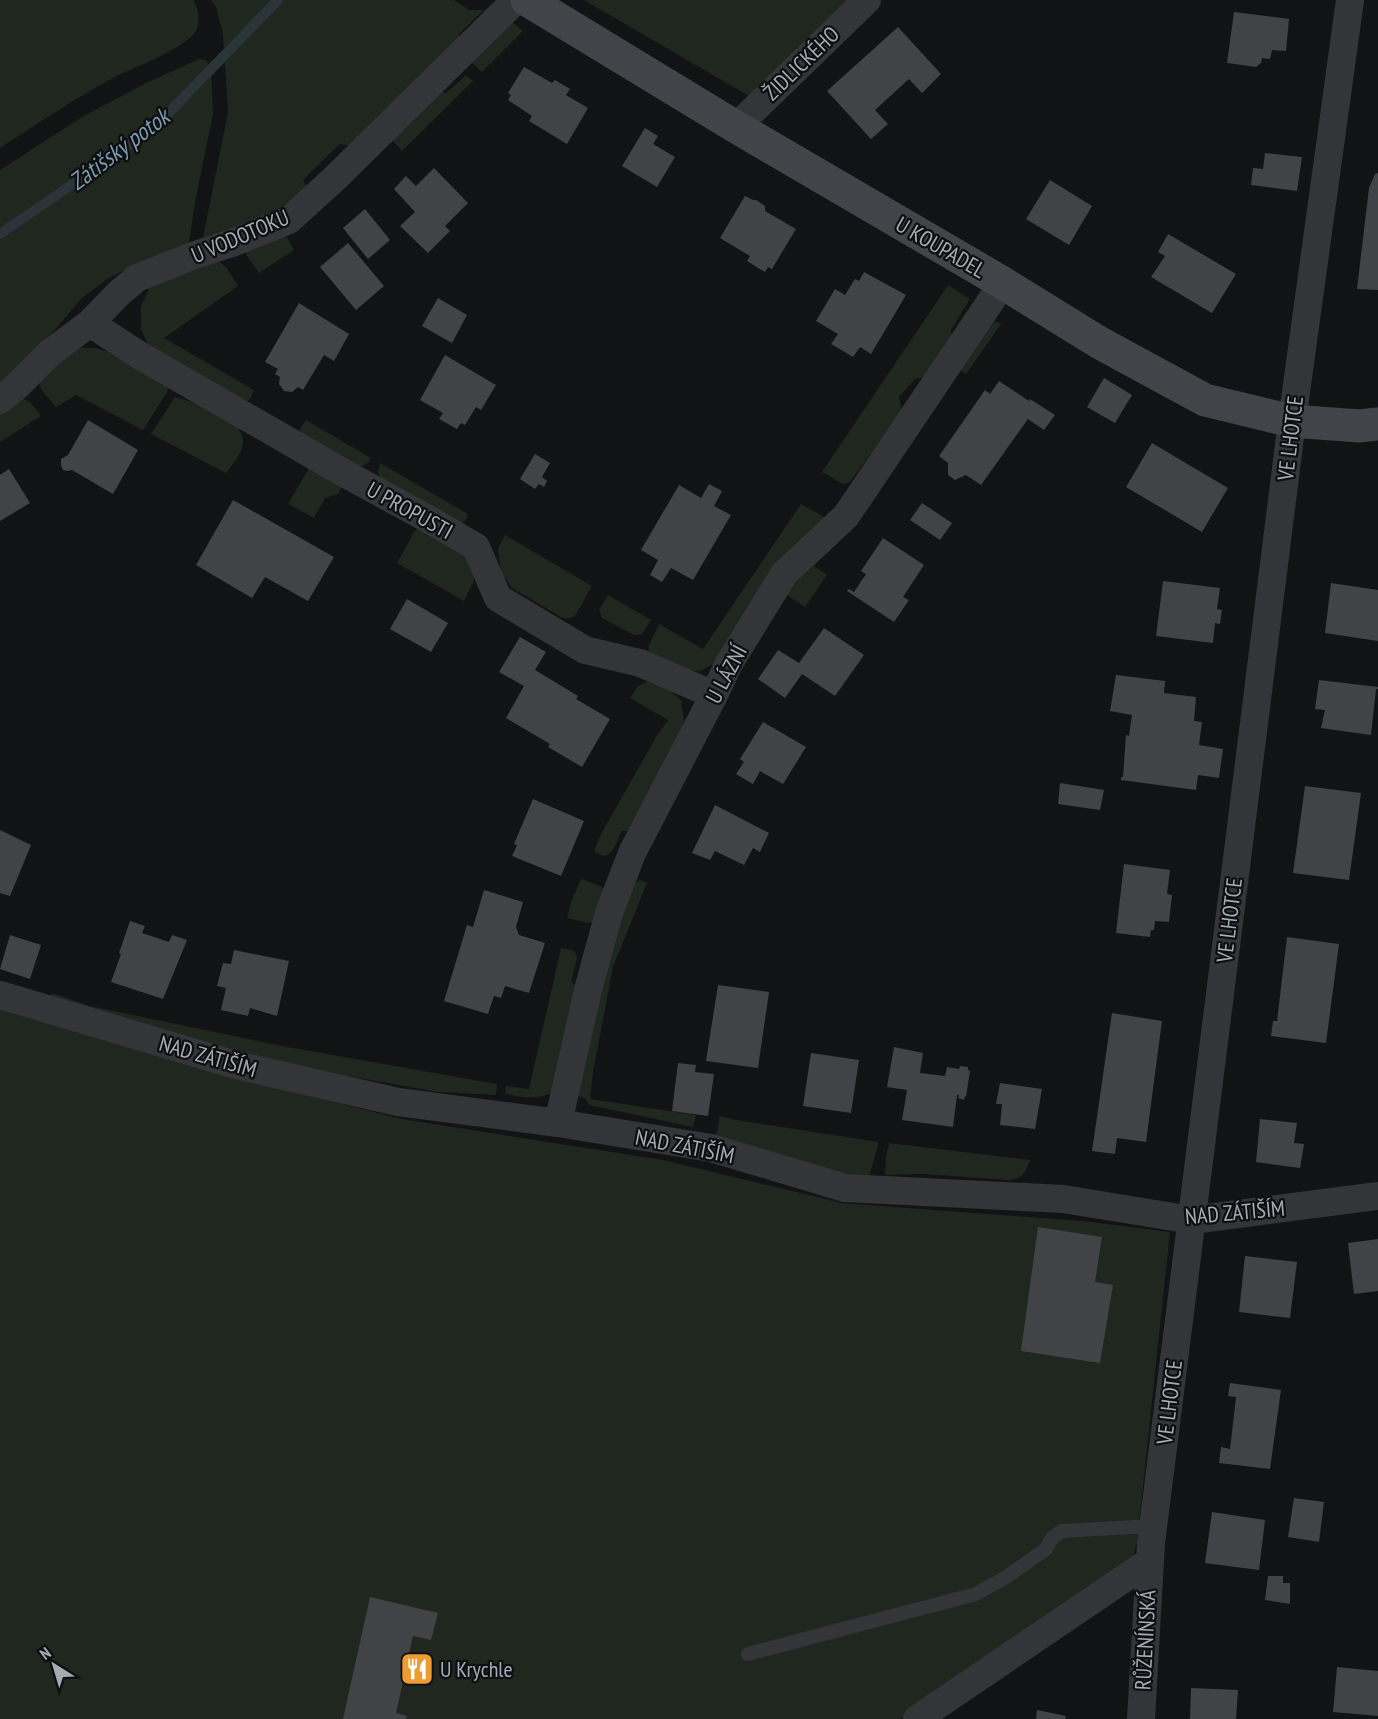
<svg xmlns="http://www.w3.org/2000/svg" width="1378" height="1719" font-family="'PT Sans Narrow',sans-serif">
<rect width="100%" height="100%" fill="#121314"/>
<path fill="#1f271f" d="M0,0H194C198,9 201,21 196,31C186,48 133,68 113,78C74,99 37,124 0,148Z
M211,0H454L469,10H484L459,34V41L349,146L340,144L303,180L307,188L280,208L233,233L202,243L228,112L223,34L216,7Z
M584,0H856L754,99Z
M512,22L523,31L482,72L470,61Z
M199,59L206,60L211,67L213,114L196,197L188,248L143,261L107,279L81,299L19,372L0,386V170L82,117L144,84Z
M466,75L473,81L402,151L391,139L437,90L446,93Z
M285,234L294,250L259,273L247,256L245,251Z
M218,261L227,268L238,286L164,338L254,390L251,398L247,401L149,348L141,329V306L150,287Z
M948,285L970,299L951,330L952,337L925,377L915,379L899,397L902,412L849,483L843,484L822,472Z
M995,321L1001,324L966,374L956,367Z
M78,348H95L110,352L168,385L167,392L143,430L76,395L56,407L41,389L37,379Z
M175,397C195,403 251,418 242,448C239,457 232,465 226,473L151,434Z
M21,398L30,402L41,416L0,442V412Z
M306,420L371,458L368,463L360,467L301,435L300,428Z
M380,463L468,514L466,520L462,523L381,481L378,472Z
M309,468L342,486L338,494L325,498L314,518L288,504Z
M801,504L826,518L713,664L700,671L686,670L649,653L648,647L659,624L703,649Z
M419,527L462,547L473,565L474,581L464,601L397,563L414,532Z
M505,535L592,586L575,616L567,619L561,617L512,588L501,572L498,549Z
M814,566L827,575L805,607L783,593Z
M608,595L651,620L642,634L634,635L602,618L599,610Z
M648,681L670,691L681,700L684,721L680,740L628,831H622C618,838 613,857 603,856C600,855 597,853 594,851L601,834L656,737L668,720L630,698L638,686Z
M581,879L603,887L606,894L595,921L589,923L567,918L571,902Z
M640,880L647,883L613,967L593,1072L590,1099L696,1115L693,1127L589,1105L586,1099L578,1096L607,954L635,883Z
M561,948L575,951L577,958L571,981L575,985L551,1093C539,1100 518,1098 505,1093L506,1086L529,1089Z
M52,993L90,1006L282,1046L497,1084L496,1095L438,1092L263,1061L49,1001Z
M0,1009L202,1069L402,1119L663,1160L842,1203L1083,1221L1170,1232L1137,1543L1133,1557L900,1719H0Z
M720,1116L736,1120L879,1142L869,1177L856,1180L716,1136Z
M889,1143L1030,1160C1025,1173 1024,1178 1009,1180L923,1174L885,1175L886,1156Z"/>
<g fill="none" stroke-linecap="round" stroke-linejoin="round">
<path stroke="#2b3439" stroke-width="10" d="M0,234L153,129L278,0"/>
</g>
<path fill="#414347" d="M1234,12L1289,19L1286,51L1272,50L1270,59L1262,58L1261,63L1256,67L1227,63Z
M898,27L941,74L922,93L909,79L875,110L888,124L871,139L827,91Z
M524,67L552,83L555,80L570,89L566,95L588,108L567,144L529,121L532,116L508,100L511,95L508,93Z
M645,128L658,136L653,144L675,157L657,187L622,166Z
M1265,153L1302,157L1297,191L1251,185L1253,168L1263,169Z
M434,168L468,203L445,226L450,231L428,253L400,226L415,212L394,189L406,176L416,186Z
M1378,173V290L1357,289L1369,188L1375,174Z
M1050,180L1092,206L1069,245L1026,219Z
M745,196L753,200H756L765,206V211L796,229L772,269L768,267L765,272L747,261L750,256L720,238Z
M365,209L390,240L368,259L343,228Z
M1168,234L1236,274L1212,313L1151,277L1165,256L1158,252Z
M348,243L384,286L356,310L320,267Z
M864,272L906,295L871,354L860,347L853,357L831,344L838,334L816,321L835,289L845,295L855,279L859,281Z
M438,298L467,315L452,343L422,326Z
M299,303L349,334L334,361L324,355L303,390L298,387L292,392L284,391L279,384L280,377L275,374L278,369L265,362Z
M445,355L496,385L481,410L476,407L465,425L461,423L457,429L439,419L443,413L420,400Z
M1104,378L1132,395L1115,423L1087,407Z
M999,381L1029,401L1030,399L1055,415L1044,430L1028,419L981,485L966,475L955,480L948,475V463L939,456L985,390L990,394Z
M88,420L138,450L113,494L72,470L68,471L63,470L61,465V459L68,455Z
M1152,443L1228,488L1202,532L1126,487Z
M535,454L550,463L542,477L547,481L544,487L539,484L535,489L520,479Z
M9,469L30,503L0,521V475Z
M709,484L722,491L714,506L731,515L693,580L671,568L662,582L650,575L658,560L641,550L679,485L701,498Z
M233,500L334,557L308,601L265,577L252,598L196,565Z
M922,503L952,523L940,540L910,520Z
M883,538L924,565L903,597L909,600L894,622L847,591L849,589L854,592L866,574L861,571Z
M1163,581L1220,588L1217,609L1222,610L1220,624L1215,623L1213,643L1156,636Z
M1331,583L1378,590V641L1325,633Z
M407,599L448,623L431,652L390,629Z
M824,628L864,655L835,696L802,674L785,698L758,679L778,650L799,663Z
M520,637L546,652L535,670L578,696L576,699L610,719L582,767L548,747L550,744L506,718L524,686L499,672Z
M1116,675L1165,681L1164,693L1196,697L1194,721L1202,722L1199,745L1223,749L1219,778L1198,775L1196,790L1121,780V777H1123L1126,735L1129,736L1132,715L1110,711Z
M1319,680L1378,687V689H1376L1371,735L1321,728L1325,710L1315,709Z
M763,722L806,747L783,784L760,771L753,784L736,774L744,762L740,759Z
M1060,783L1104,790L1100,810L1058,804Z
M1305,786L1361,793L1349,880L1293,873Z
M533,799L584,821L561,876L512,856L517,845L514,844Z
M715,805L769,833L760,852L753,848L744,865L715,851L710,860L692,853Z
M0,830L31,845L10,896L0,893Z
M1124,864L1170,870L1167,894L1172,895L1169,922L1155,921L1154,930H1151L1150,937L1116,933Z
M484,890L523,902L516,927L519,935L545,943L529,993L505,986L501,998L494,996L488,1014L444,1001L467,925L473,927Z
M130,921L145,926L142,933L169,942L172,935L187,940L163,999L111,982L121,954L119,953Z
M10,935L41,945L30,979L0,969Z
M1287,937L1339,944L1326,1043L1271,1036L1273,1021H1277Z
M234,950L289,961L277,1016L250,1008L248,1016L221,1010L226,988L217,986L223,963L231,964Z
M718,985L769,992L758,1068L706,1061Z
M1112,1013L1162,1021L1146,1142L1117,1138L1115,1154L1092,1151Z
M894,1047L923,1053L920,1073L945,1076L947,1067L959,1069L960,1066L968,1067V1070L970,1071L966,1097L965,1096L964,1100L958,1098L959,1095H957L953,1127L902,1120L907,1090L887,1087Z
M811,1053L859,1060L851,1113L803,1106Z
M678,1063L696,1065L695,1072L714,1074L708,1116L672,1111Z
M1000,1083L1042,1089L1035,1129L1000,1125L1002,1104H996Z
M1260,1119L1297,1123L1294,1143L1304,1144L1300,1168L1256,1162Z
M1038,1227L1102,1237L1095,1282L1113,1285L1100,1363L1021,1351Z
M1378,1239V1291L1354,1294L1348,1243Z
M1245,1256L1297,1262L1290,1318L1239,1312Z
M1230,1383L1281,1390L1270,1469L1219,1463L1221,1447L1230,1449L1236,1397L1228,1396Z
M1294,1498L1324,1502L1319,1542L1288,1537Z
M1212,1512L1265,1520L1259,1570L1205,1563Z
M1268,1576H1283V1583H1290V1604L1265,1600Z
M370,1597L438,1613L431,1640L413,1636L396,1713L407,1716L406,1719H343Z
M1337,1667L1378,1671V1716L1333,1712Z
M1191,1688L1238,1690L1236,1719H1190Z
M1037,1710L1066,1716L1065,1719H1036Z"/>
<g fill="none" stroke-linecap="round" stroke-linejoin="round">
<path stroke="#343539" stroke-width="14" d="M748,1654L976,1594L1006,1577L1046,1549L1052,1538L1062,1531L1153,1526"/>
<path stroke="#343539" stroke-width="28" d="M736,127L867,0
M90,323L139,355L344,473L430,520L476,547L498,598L585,650L640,663L714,695
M0,400L17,386L50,353L90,323L118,294L137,278L195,255L232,243L289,220L333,180L516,0
M0,995L236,1065L398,1102L558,1123L711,1148L845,1188L1063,1199L1192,1220L1378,1196
M558,1123L588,990L609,913L632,853L714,695L728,665L784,574L846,516L1003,283
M917,1719L1150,1561
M1141,1719L1151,1543L1292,421L1350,0"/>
<path stroke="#424449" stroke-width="33" d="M527,0L736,127L1003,283L1100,343L1205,400L1292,421L1359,426L1378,424"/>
</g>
<defs>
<symbol id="restaurant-square" viewBox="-11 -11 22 22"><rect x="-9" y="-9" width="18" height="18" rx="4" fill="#ed9c32" stroke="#0d0e0f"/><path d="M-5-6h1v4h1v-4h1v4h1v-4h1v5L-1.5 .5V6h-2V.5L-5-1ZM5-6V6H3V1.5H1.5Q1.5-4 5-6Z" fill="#fff"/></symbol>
</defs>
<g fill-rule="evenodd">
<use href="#restaurant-square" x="398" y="1650" width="38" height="38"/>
</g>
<g text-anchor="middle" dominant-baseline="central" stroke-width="4.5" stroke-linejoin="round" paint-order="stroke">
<g font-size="22" fill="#a4abb4" stroke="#0d0e0f">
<text transform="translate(801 63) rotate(-44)">ŽIDLICKÉHO</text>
<text transform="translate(240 236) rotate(-23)">U VODOTOKU</text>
<text transform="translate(941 247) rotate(30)">U KOUPADEL</text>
<text transform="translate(1290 438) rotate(-83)">VE LHOTCE</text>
<text transform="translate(410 510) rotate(29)">U PROPUSTI</text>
<text transform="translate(726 674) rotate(-62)">U LÁZNÍ</text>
<text transform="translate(1229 920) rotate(-83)">VE LHOTCE</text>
<text transform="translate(208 1056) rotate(16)">NAD ZÁTIŠÍM</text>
<text transform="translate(685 1146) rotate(11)">NAD ZÁTIŠÍM</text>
<text transform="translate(1235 1212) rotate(-5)">NAD ZÁTIŠÍM</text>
<text transform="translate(1169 1402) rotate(-83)">VE LHOTCE</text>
<text transform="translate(1145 1640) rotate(-87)">RŮŽENÍNSKÁ</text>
</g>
<g font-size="22" fill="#a4abb4" stroke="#0d0e0f" text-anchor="start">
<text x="440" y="1669">U Krychle</text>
</g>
<g font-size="24" font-style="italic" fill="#7c9caf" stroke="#0d0e0f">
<text transform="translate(119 149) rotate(-37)">Zátišský potok</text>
</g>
</g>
<g transform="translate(54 1665) rotate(323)" stroke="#0d0e0f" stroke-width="4.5" paint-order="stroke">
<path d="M0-4.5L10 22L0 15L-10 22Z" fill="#a4abb4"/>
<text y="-9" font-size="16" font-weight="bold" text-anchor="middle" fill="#a4abb4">N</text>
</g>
</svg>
